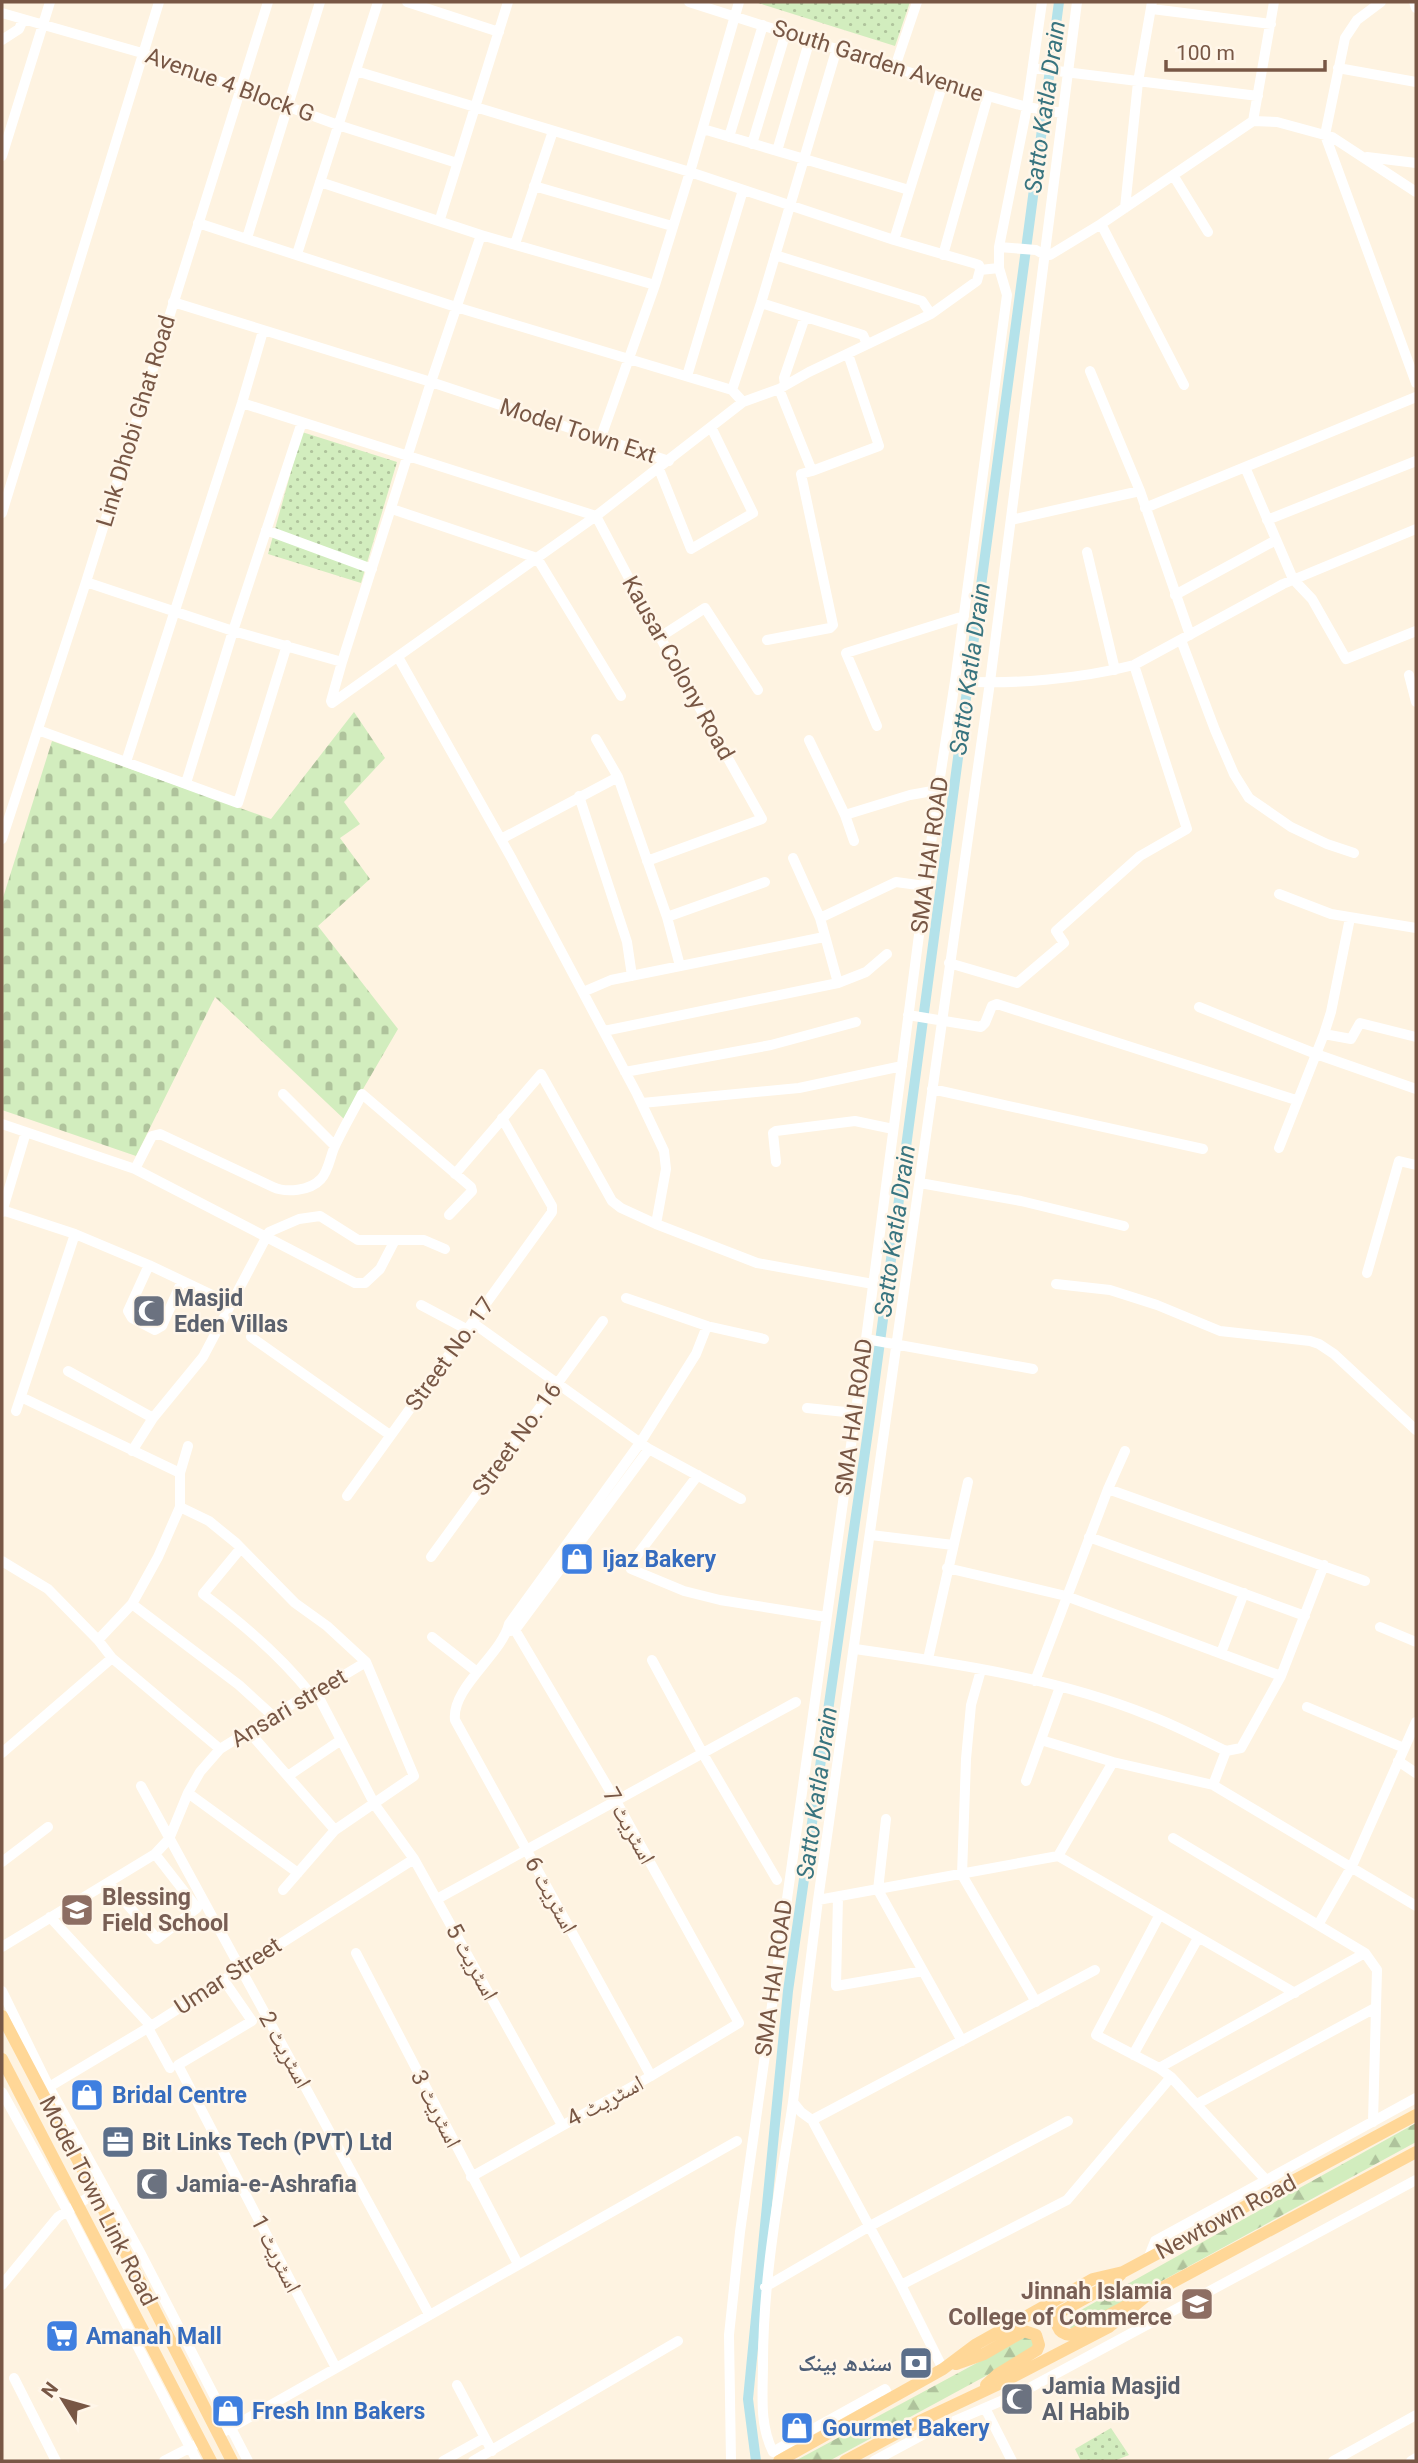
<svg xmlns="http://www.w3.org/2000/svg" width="1418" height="2463" font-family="Roboto,'Noto Naskh Arabic',sans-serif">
<defs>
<pattern id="forest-firs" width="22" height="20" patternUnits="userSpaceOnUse" patternTransform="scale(1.75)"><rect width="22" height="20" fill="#d2edbe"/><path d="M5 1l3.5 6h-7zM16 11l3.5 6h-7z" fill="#afc39c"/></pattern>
<pattern id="cemetery-stones" width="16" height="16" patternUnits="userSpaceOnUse" patternTransform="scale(1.75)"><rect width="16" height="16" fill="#d2edbe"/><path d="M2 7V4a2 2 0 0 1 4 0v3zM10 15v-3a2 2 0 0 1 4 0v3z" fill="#afc39c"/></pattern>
<pattern id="park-dots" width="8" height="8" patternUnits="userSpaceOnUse" patternTransform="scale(1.75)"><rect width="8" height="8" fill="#d2edbe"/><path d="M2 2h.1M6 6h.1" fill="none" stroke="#afc39c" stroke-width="1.8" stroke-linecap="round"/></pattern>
</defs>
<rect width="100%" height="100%" fill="#fef3e1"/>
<path fill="url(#forest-firs)" d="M1416,2123V2142L1076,2328H1071L1067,2325V2319L1072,2315Z
M1025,2337L1031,2338L1034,2344L1030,2352L829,2461H795Z"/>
<path fill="url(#cemetery-stones)" d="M354,712L385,758L344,802L360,824L340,838L370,879L318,926L398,1029L345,1120L215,997L136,1156L2,1110V901L52,741L271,819Z"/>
<path fill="url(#park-dots)" d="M755,2H910L895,46Z
M302,432L397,462L361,583L268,554Z
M1111,2428L1129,2455L1114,2461H1081L1075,2449Z"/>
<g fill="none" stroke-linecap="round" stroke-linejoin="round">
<path stroke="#b4e2ea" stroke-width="10" d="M756,2461L748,2399L788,1991L869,1424L1059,2"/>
<path stroke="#fff" stroke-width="10" d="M407,2L499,32
M689,2L943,83L1027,107L1062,113
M1381,2L1357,20L1345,38L1325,135L1416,383
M1414,2L1416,8
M1152,9L1271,24
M2,13L142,53L338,125L457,163
M2,40L19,29L23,20
M895,67L917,2
M1033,68L1258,96
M1338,68L1416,82
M356,71L690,172L894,240L973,263L979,265L980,270L999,268
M1253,121L1277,122L1332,137L1416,192
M703,129L909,190
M729,137L763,25
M752,144L786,32
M777,151L810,39
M2,156L50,2
M1367,157L1416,163
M1173,175L1208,232
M320,182L481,235L655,285
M534,186L672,226
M1125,208L1138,82L1152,2
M440,219L508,2
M198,223L456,307L732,390L743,402
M1101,224L1184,385
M247,238L320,2
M894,240L943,83
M515,244L553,131
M999,247L1036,250L1043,254L1050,255L1101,224L1253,121L1274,2
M297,254L378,2
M775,255L922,301L931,314
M943,255L988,96
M173,302L431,382L669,461
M761,303L863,335L867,344
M1090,371L1140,491L1190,635
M687,376L743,190
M785,385L784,378L805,317
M732,390L761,303L837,48
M242,403L596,516L660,637L762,819L647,861
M601,437L655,285L690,172L739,2
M1245,467L1293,579L1312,599L1346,659L1416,631
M659,469L691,549L753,513L711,427
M812,471L879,446L848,354
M1145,508L1416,397
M392,509L537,558L621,696
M2,513L159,2
M1011,520L1140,491
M1267,520L1416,461
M266,530L372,569
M1087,552L1115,670
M86,582L233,631L342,662
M1175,595L1276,540
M660,637L705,608L758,690
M767,640L830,628L833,625L801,474L812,471L779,389
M1181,640L1215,730L1234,774L1249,798L1291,827L1327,844L1354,853
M398,657L512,859L637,1094L664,1151L666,1169L656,1224
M1409,675L1416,702
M955,681C1012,685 1080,679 1134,665L1283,584L1416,529
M332,703L596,516L743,402L779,389L809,372L931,314L977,281L980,270
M332,703L331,701L342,662L431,382L481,235
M877,726L846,653L964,616
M38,730L238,803L287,645
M596,739L618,777L667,917L680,966
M809,740L845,815L854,841
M126,762L242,403L263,331
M186,783L233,631L302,422
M579,796L627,942L632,976
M845,815L910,795L938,790
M2,839L86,582L268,2
M501,839L618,777
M793,858L820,918L838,983
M1279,894L1331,914L1416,928
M667,917L765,882
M820,918L896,882L925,886
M949,963L1017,983L1064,943L1056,931L1140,856L1187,829L1134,665
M583,992L611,980L824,937
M1199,1007L1316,1054L1416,1089
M908,1015L981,1027L985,1023L992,1006L997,1004L1296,1100
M604,1031L838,983L866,972L887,954
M1324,1034L1351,1039L1360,1023L1416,1037
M625,1072L771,1045L856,1022
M932,1089L1203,1149
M283,1094L335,1146
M642,1103L799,1088L902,1066
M2,1124L135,1169L355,1283H365L380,1269L395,1240
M1279,1148L1324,1034L1331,1012L1350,918
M776,1162L773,1133L776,1131L855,1121L893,1129
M135,1169L152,1136L160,1134L273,1187C286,1193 310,1191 321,1179C328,1172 330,1158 334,1148C342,1130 353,1112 362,1094L471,1187L472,1191L449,1215
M455,1174L541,1074L607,1192L612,1201L621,1208L656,1224L757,1263L873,1284
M920,1183L1021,1201L1124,1226
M2,1210L75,1234L149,1265L231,1304
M2,1212L26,1132
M149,1265L128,1311L132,1318L155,1330L162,1326L182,1281
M1367,1273L1399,1161L1416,1165
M1056,1284L1110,1290L1157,1305L1220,1331L1310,1341L1319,1344L1334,1354L1416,1430
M626,1298L707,1326L764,1339
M421,1305L468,1330
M473,1323L649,1449L741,1499
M251,1337L390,1435
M866,1339L1033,1369
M68,1371L153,1418
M21,1397L180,1473
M807,1408L855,1413
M16,1411L75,1234
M132,1451L153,1418L203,1357L269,1232L299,1219L320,1216L358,1240H424L445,1249
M698,1475L632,1562L631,1569L684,1591L720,1600L826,1617
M1108,1489L1365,1581
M347,1496L552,1212V1206L502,1118
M180,1507L209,1521L236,1543L295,1603L327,1626L366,1662L414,1776L335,1830L283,1890
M871,1535L953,1545
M1089,1537L1305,1616
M241,1548L203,1594C242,1623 280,1655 310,1693
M431,1557L603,1321
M2,1561L48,1589L98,1640
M947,1568L1066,1596L1281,1676
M132,1604L239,1685L274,1717
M1380,1627L1416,1642
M510,1631L515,1630L649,1449
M432,1637L477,1672
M855,1649C953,1663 1056,1678 1148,1715C1175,1725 1201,1739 1226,1751
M1221,1653L1244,1593
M112,1658L98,1640L132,1604L158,1557L180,1507V1473L188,1446
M928,1659L968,1482
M652,1660L703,1754L777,1880
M981,1670L971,1705L966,1759L962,1875L1036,2002
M1035,1681L1108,1489L1125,1451
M316,1692L375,1805L414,1859L562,2125
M1307,1707L1404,1748
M249,1732L335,1830
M1041,1740L1113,1762L1213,1785L1416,1906
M2,1753L112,1658L220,1749
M1398,1761L1416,1773
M288,1776L341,1740
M1026,1781L1060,1687
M1213,1785L1226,1751L1241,1748L1281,1676L1324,1565
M141,1786L429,2314
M188,1793L298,1873
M886,1819L878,1890L962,2041
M1173,1838L1365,1953L1377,1970L1373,2122
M1058,1856L1113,1762
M2,1862L48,1827
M109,1883L157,1939L197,1908L155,1854
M838,1897L836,1986L923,1971
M437,1899L796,1702
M818,1900L1058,1856L1295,1993
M1159,1916L1096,2035L1159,2068L1171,2077L1266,2180
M50,1917L151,2026
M1318,1925L1352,1866L1416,1722
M2,1947L155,1854L169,1839L188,1793L200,1772L220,1749L310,1693L316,1692L366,1662
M356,1953L518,2264
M223,1979L252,2021L178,2065L336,2368
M2,1991L49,2087L141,2254L248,2461
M148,2028L170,2068
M1133,2055L1198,1938
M1159,2068L1365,1953
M651,2076L455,1720C451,1688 502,1654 509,1624L640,1443L696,1354L707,1326
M44,2090L151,2026L414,1859
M2,2092L67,2210L197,2461
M1197,2104L1375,2008
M812,2120L801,2112L793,2102L818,1900L990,682L1077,2
M471,2177L651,2076L739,2023L616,1801L515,1630
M1148,2259L1155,2241L1416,2098
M2,2285L58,2217L95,2193
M901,2285L1067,2200L1171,2077
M765,2287L870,2226L1068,2121
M943,2369L901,2285L812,2120L1095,1970
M14,2378L56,2461
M457,2385L492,2451
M985,2408L1012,2461
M218,2435L737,2141
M793,2440L773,2452C759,2424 763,2394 763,2363C763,2275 780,2189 793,2102
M795,2446L793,2440L885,2389L890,2399
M164,2461L195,2445
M443,2461L484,2438
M473,2461L678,2341
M731,2461L729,2335L740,2232L866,1339L938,790L955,681L1007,295L999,268V247L1027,107L1042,2
M874,2461L924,2434L1022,2392L1416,2180
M1333,2461L1416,2415
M1411,2461L1416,2458"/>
<path stroke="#ffd797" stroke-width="12" d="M2,2016L95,2193L232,2461
M2,2059L211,2461
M1121,2274L1111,2284L1062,2311C1053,2322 1057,2334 1071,2335L1126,2306
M956,2364L984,2354L1024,2331L1036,2335L1039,2345L1037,2350L998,2374L986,2385
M779,2461L943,2369L975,2345L1093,2279L1123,2272L1416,2115
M845,2461L918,2422L1005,2381L1109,2327L1145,2297L1416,2152"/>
</g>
<defs>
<symbol id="mosque-square" viewBox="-11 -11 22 22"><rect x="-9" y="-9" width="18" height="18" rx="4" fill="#6b7280" stroke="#fff6e9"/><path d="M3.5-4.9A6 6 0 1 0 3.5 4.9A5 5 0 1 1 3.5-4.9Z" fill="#fff"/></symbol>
<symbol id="shop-square" viewBox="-11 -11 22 22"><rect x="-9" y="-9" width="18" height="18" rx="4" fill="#3f7fe0" stroke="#fff6e9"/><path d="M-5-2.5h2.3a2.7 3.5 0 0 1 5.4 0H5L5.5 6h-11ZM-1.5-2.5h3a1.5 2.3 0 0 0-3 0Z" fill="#fff"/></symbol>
<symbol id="school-square" viewBox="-11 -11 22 22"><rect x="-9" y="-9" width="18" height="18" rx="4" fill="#8d6e63" stroke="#fff6e9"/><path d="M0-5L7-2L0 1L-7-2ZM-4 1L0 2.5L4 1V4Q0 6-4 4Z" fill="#fff"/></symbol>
<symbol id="office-square" viewBox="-11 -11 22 22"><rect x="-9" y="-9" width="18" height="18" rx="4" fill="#5c6f8a" stroke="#fff6e9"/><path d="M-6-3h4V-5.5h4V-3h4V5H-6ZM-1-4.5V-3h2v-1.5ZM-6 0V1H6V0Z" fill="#fff"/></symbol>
<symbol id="university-square" viewBox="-11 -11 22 22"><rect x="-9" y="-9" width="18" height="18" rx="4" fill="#8d6e63" stroke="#fff6e9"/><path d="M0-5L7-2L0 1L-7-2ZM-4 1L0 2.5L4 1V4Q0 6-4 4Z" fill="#fff"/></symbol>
<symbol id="supermarket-square" viewBox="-11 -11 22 22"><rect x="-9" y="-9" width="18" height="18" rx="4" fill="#3f7fe0" stroke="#fff6e9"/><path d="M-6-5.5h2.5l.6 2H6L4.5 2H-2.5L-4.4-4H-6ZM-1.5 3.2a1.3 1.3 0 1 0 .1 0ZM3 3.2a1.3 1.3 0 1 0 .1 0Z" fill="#fff"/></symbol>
<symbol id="bank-square" viewBox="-11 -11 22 22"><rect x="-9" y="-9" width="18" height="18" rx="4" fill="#5c6f8a" stroke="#fff6e9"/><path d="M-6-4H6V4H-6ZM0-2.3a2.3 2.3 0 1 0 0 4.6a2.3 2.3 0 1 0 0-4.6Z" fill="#fff"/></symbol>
</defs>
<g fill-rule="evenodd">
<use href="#mosque-square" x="130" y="1292" width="38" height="38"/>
<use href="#shop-square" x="558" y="1540" width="38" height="38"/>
<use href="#school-square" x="58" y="1891" width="38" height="38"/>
<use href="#shop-square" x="68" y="2076" width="38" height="38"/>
<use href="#office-square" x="99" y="2123" width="38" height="38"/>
<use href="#mosque-square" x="133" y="2165" width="38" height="38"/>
<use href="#university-square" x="1178" y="2285" width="38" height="38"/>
<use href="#supermarket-square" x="43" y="2317" width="38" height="38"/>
<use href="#bank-square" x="897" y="2344" width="38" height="38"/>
<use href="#mosque-square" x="998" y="2380" width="38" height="38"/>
<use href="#shop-square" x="209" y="2392" width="38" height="38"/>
<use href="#shop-square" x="778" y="2409" width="38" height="38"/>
</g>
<g text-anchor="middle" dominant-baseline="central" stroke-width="5" stroke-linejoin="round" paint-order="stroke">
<g font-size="23" fill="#785745" stroke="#fff6e9">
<text transform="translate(878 61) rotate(18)">South Garden Avenue</text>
<text transform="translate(230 85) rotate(20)">Avenue 4 Block G</text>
<text transform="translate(136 421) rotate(-73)">Link Dhobi Ghat Road</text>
<text transform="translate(578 431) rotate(18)">Model Town Ext</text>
<text transform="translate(678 668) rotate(61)">Kausar Colony Road</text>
<text transform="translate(930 855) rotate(-82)">SMA HAI ROAD</text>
<text transform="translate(450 1354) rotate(-54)">Street No. 17</text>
<text transform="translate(854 1417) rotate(-82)">SMA HAI ROAD</text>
<text transform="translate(517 1439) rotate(-54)">Street No. 16</text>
<text transform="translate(289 1708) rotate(-31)">Ansari street</text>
<text transform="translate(629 1826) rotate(61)">اسٹریٹ 7</text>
<text transform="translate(551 1895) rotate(61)">اسٹریٹ 6</text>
<text transform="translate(472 1962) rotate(61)">اسٹریٹ 5</text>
<text transform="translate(228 1976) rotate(-33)">Umar Street</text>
<text transform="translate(774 1978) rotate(-82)">SMA HAI ROAD</text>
<text transform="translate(285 2050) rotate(61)">اسٹریٹ 2</text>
<text transform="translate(605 2101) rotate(-28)">اسٹریٹ 4</text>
<text transform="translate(436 2109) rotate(63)">اسٹریٹ 3</text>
<text transform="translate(98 2201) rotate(63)">Model Town Link Road</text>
<text transform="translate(1226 2217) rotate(-28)">Newtown Road</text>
<text transform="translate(276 2254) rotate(63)">اسٹریٹ 1</text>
</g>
<g font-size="23" font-weight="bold" fill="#5b616d" stroke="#fff6e9" text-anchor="start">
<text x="174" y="1298">Masjid<tspan x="174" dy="26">Eden Villas</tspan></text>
<text x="176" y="2184">Jamia-e-Ashrafia</text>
<text x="1042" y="2386">Jamia Masjid<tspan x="1042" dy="26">Al Habib</tspan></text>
</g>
<g font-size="23" font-weight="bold" fill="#366cbe" stroke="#fff6e9" text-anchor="start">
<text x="602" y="1559">Ijaz Bakery</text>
<text x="112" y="2095">Bridal Centre</text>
<text x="86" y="2336">Amanah Mall</text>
<text x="252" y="2411">Fresh Inn Bakers</text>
<text x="822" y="2428">Gourmet Bakery</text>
</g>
<g font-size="23" font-weight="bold" fill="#785e54" stroke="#fff6e9" text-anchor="start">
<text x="102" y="1897">Blessing<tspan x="102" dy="26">Field School</tspan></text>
<text x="1172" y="2291" text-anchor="end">Jinnah Islamia<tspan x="1172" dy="26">College of Commerce</tspan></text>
</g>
<g font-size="23" font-weight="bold" fill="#4e5e75" stroke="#fff6e9" text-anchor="start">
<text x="142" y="2142">Bit Links Tech (PVT) Ltd</text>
<text x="892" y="2363" text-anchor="end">سندھ بینک</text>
</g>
<g font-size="24" font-style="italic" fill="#38747f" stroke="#fff6e9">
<text transform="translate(1045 107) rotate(-82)">Satto Katla Drain</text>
<text transform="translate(970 669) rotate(-82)">Satto Katla Drain</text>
<text transform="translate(895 1231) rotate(-82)">Satto Katla Drain</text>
<text transform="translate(817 1793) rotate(-82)">Satto Katla Drain</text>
</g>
</g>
<rect width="1418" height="2463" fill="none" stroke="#785745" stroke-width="7"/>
<g transform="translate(63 2400) rotate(307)" stroke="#fff6e9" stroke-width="5" paint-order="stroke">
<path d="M0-5L12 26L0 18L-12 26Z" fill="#785745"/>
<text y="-10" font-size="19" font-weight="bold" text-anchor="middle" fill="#785745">N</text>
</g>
<path d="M1166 60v10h159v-10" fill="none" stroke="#785745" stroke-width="3.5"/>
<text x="1176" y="60" font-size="21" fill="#785745" stroke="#fff6e9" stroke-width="5" paint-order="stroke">100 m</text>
</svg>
